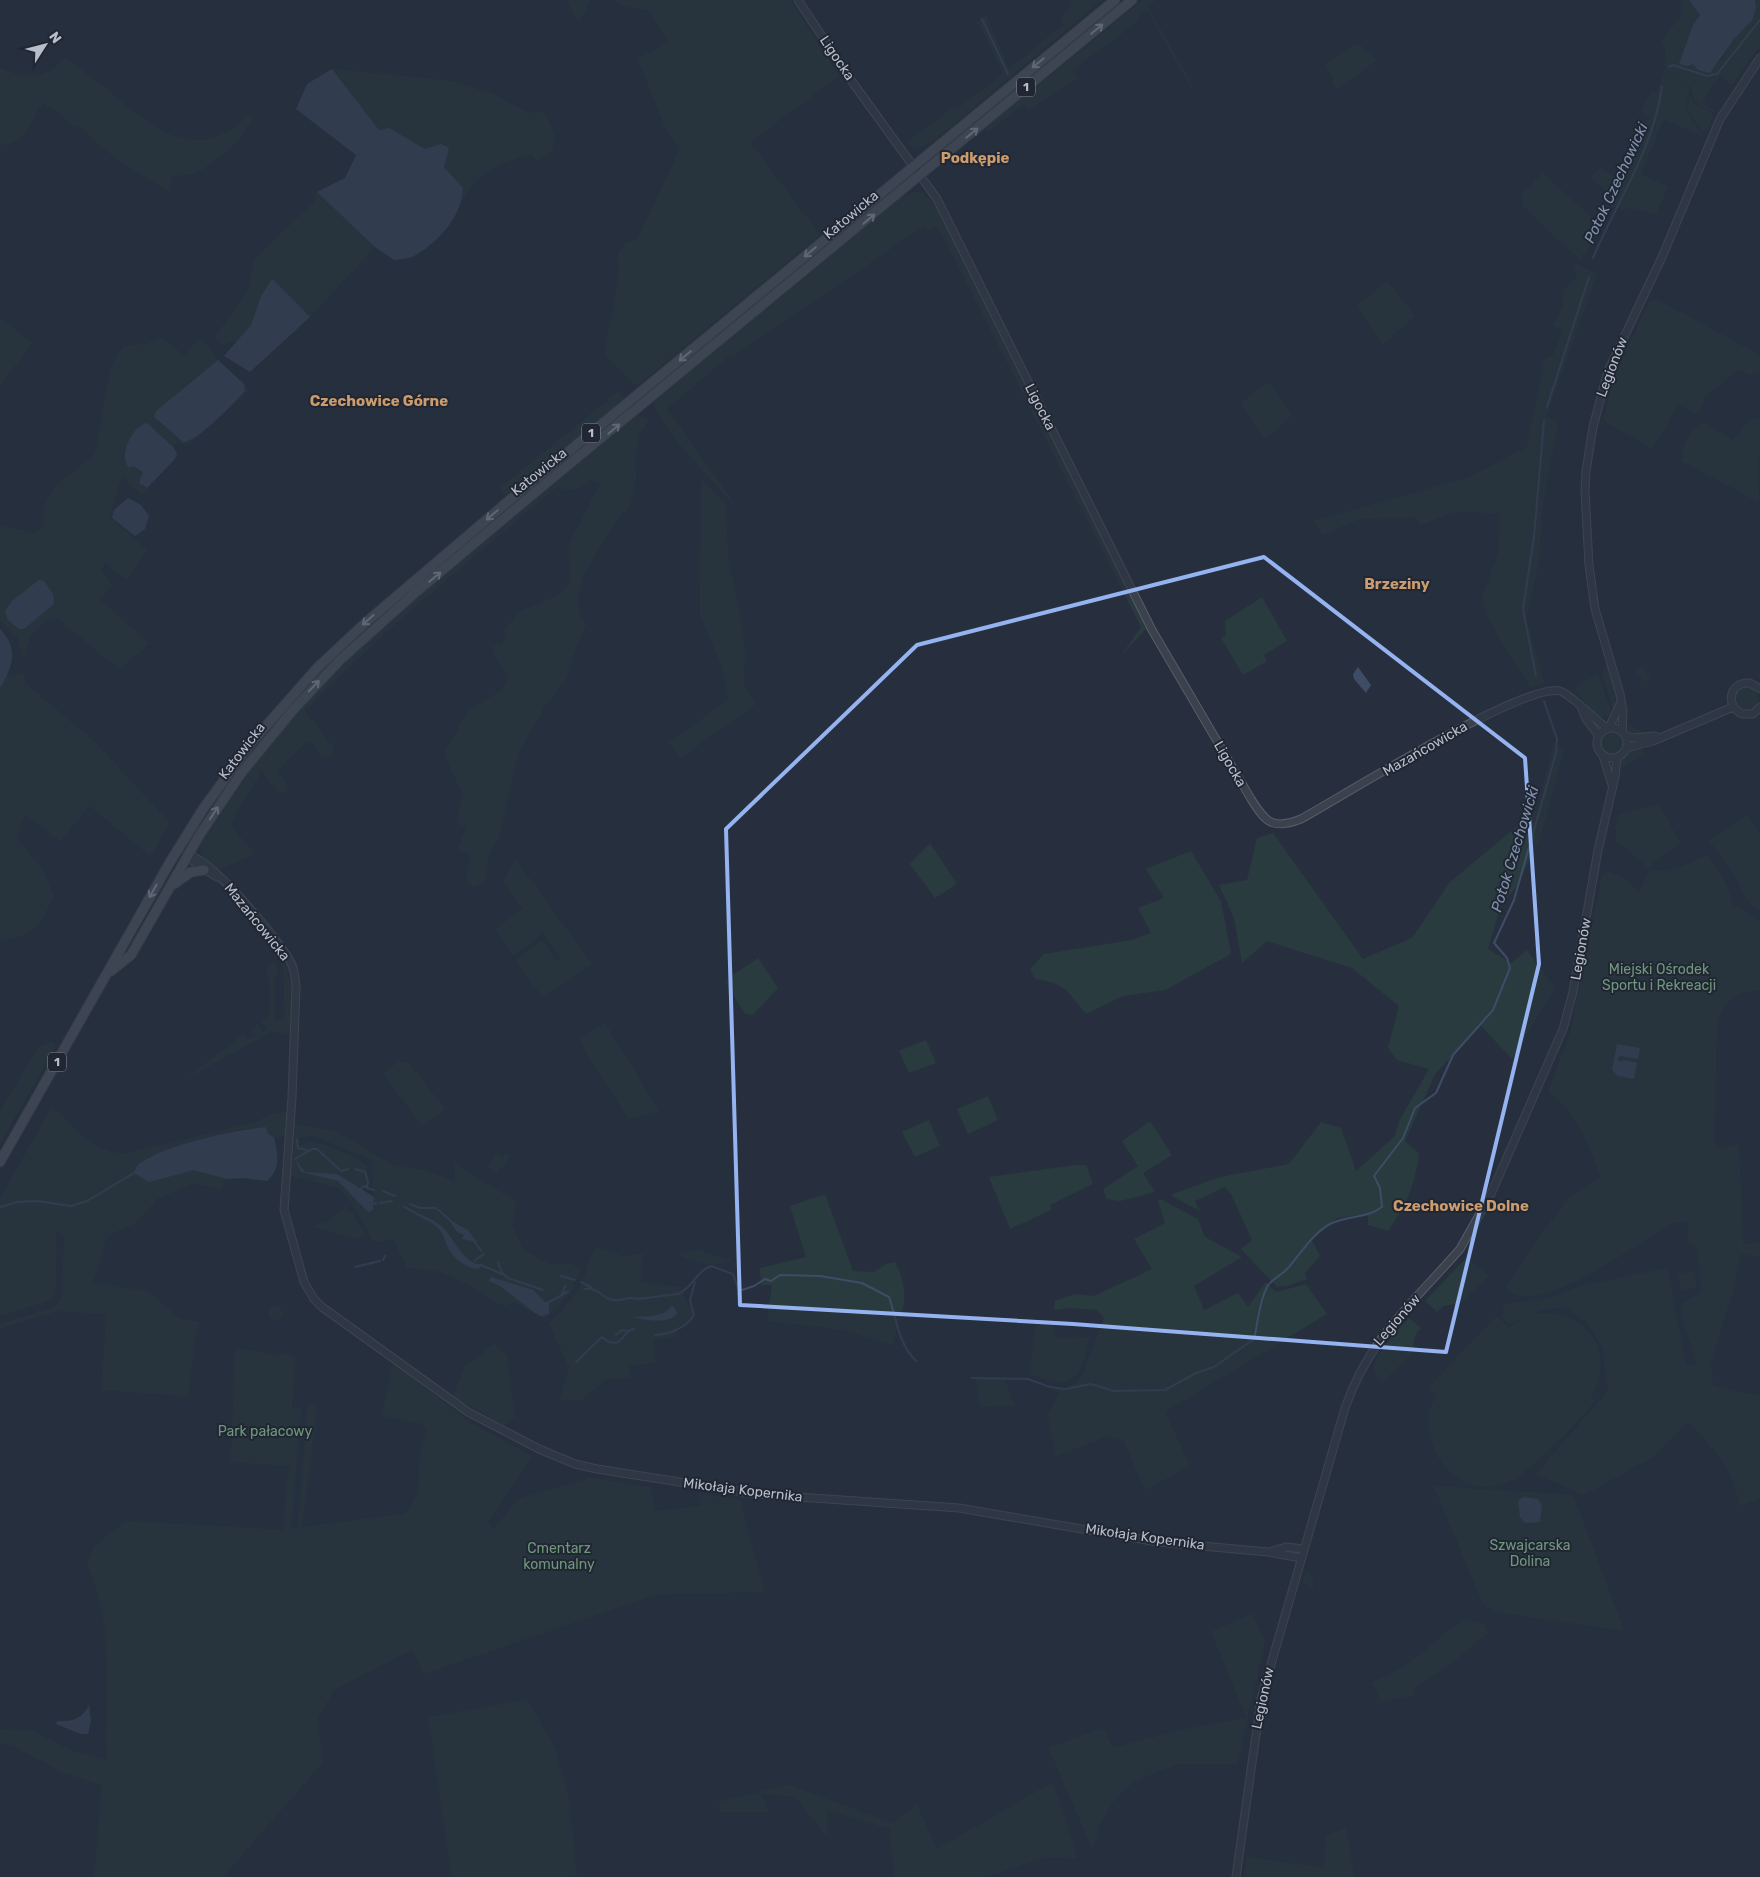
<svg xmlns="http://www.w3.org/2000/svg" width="1760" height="1877" font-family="Rubik,sans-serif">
<rect width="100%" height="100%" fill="#272f3e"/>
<path fill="#293b3f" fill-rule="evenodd" d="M566,0H591L579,22Z
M615,0H790L839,76L750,142L820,235L636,386L605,356C607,321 623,287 618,252L626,243L637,240L680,149L664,125L638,58L670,42L649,10L626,7Z
M1071,0H1102L931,143L928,142L918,149L906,143L955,106L958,108L1003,74L980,25L976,24L986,14L1009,69L1063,25L1061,18L1070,8Z
M1143,0H1155L1148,7L1193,85V91L1146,9L1133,25L1072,70L1078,78L1029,110L1024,104L986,133V128Z
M1682,0H1689L1700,15L1693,25L1687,66L1693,64L1698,67L1719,63C1724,56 1728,47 1734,40C1743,25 1758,20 1755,0H1760V45L1732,85L1720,77L1704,97L1706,99L1703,104L1716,112L1715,113C1704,106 1690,103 1692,88C1685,83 1673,78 1668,72C1662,63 1669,50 1662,41L1680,17Z
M1356,44L1361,46L1377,60L1337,89L1331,82L1334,79L1325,67L1327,63Z
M65,58C79,68 92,78 105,88C135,112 173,152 216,137C230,132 239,123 251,114C255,133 210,168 192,174C186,176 179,175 172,176L168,191L123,163L99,145L81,128L73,126L59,113L43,103C29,122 28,144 0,145V68C31,81 42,81 65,58Z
M1665,68L1668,74L1690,88C1680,112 1691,118 1704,136L1665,120L1662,122L1641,174L1668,187L1656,214L1627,207L1626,210L1610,206L1614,196L1590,178L1600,168L1618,180L1636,150L1643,123L1650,117L1641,111L1652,91L1657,94Z
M332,69L451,81L493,94L525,111L532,113L543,111C554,131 564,148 537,161L532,153C501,165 477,169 463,201V188L444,167L441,144L425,149L389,129L379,130Z
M1689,95L1694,103L1714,115L1706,132L1702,131L1688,110Z
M1542,173L1596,221L1586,255L1582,254L1580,260L1523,206L1522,195Z
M317,192L375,247L310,317L272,279L261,296L251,325L238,340L222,345L215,337L250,287L253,264L257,256L314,202Z
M919,192L925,195L935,205L1146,629L1120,657L1141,627L946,242L936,227L928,231L924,226L732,357H727L667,409L739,510C711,479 670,440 653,403L900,199L912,193Z
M1574,263L1597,274L1546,417L1558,422L1542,510L1539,561L1526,617L1544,683L1531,688L1488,619L1482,598L1499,550L1500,513L1453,512L1421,525L1415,517L1360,519L1323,535L1314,521L1468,478L1527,447L1542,374L1543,360L1553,355L1562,332L1553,324L1563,307L1564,290L1577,277Z
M1387,281L1415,316L1383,344L1357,306Z
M1653,300H1658L1760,355V374L1754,371L1751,375L1739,369L1706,396L1698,414L1678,405L1652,449L1603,420L1616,373L1649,302Z
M0,318L33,343L0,385Z
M200,337L218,360L156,411L158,422L183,442L245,391L244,384L249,390L188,446L177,442L173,447L154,429L132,466L143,472V487L147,488L142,495L122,476L109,517L147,550L126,580L106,563L100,570L112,585L99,599L149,643L120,670L57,618C36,622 25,641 25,661L17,637L0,620V530L4,526L35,533L44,525L43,508L55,487L95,454L111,366L123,346L146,344L163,338L184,356Z
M1269,382L1291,416L1268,438H1264L1241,403Z
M619,391L624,399L506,495L500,488Z
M637,416L650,419L640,432L635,458L636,479L630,505L612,527L582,577L578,597L580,618L586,624L575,650L567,678L546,704L518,753L499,837L489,855L485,880L474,887L466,880L471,854L457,850L466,828L457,822L463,795L444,754L468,711L502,690L509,676L493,654V647L498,644L500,647L507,638L504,632L517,613L557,596L571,582L569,544L600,484L591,479L579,488L564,491L558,486C472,559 383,629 305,711L333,747V753L327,757L321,756L311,742H306L277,771L289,787L285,792H278L259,767L260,774L230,824L254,854L218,870L202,855L200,846L254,765L303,706L353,655L417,598Z
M1753,419H1760L1759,502L1681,461L1684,453L1681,452C1688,440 1691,426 1705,423L1733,440L1746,423Z
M701,480L725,503L729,565L735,587L745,650L744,686L756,704L680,758L669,743L728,700L722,666L700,615Z
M1262,597L1287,641L1264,655L1267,661L1243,675L1221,638L1226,635L1225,621Z
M1608,663L1616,688L1614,713L1602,672Z
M1640,667L1644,668L1651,678L1644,682L1635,669Z
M23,674L26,684L94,741L170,823L150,856L90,806L60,841L25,815L16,838L42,868L54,896C37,930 37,932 0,942V688L7,676Z
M1598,675L1612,714L1598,718L1576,691L1580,683Z
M1734 699a12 12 0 1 1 24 0a12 12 0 1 1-24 0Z
M1624,721L1647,735L1631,736L1626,732Z
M1601 744a11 11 0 1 1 22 0a11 11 0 1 1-22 0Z
M1554,741L1564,750L1540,838L1518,885L1501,905L1488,949L1511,963L1527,950L1555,988L1512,1059L1481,1026L1435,1074L1405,1141L1419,1154C1414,1188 1408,1202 1388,1231L1368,1225V1214L1337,1218L1311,1238L1320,1256L1305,1273L1307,1279L1287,1286L1277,1287L1241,1249L1252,1240L1231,1194L1225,1187L1195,1201L1200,1211L1170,1195L1220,1177L1289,1164L1321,1122L1341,1128L1356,1171L1395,1136L1399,1121L1429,1069L1397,1060L1388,1048L1399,1006L1352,968L1267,941L1242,963L1234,918L1219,885L1247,880L1257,838L1273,833L1363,959L1412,938L1450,882L1537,810Z
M1640,745L1643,753L1626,767H1617L1630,750Z
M1658,805L1681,843L1653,863L1650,869C1672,875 1688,864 1708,855L1729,890L1733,908L1739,906L1760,922V990C1735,992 1727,997 1717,1020L1714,1140L1718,1149L1739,1145L1743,1244L1760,1243V1257L1740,1254L1735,1285L1711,1361L1713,1386L1760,1396V1498L1741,1506L1731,1476L1722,1459L1689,1422L1653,1457L1584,1495L1536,1474L1608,1391L1603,1348L1585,1321L1565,1307L1541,1310L1532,1314C1582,1305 1619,1350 1591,1396L1596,1401C1576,1421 1530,1475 1506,1483C1466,1497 1433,1467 1429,1428C1428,1414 1428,1408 1437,1396L1429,1387L1497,1316L1509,1328L1522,1319L1509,1324L1502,1318L1504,1304L1551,1298L1581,1286L1667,1268L1686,1365H1697L1681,1315L1682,1303L1701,1293L1700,1270L1696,1245L1688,1242V1221L1672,1223C1637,1243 1557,1305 1516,1295C1513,1294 1509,1291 1506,1288L1544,1230L1570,1198L1601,1177C1589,1145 1577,1112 1548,1092L1570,1034L1602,876L1609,872L1622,877L1639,893L1650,869L1615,840L1618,814Z
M1747,815L1760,833V911L1746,900L1736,877L1709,840Z
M930,843L957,884L935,898L910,864Z
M1191,851L1221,901L1231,954L1165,990L1123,996L1086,1014C1067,991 1066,983 1035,979L1030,969L1044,954L1132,940L1151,933L1138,908L1164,898L1146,869Z
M516,860L592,964L543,998L516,960L542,940L557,961L561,958L543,933L513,956L496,929L523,908L503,882Z
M758,958L778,988L753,1015L745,1014L724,981Z
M274,961L278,973L274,977V1020L285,1019L283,961L286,966L291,989H293L290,1034L273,1031L185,1079L244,1034L247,1039L257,1036L251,1029L258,1024L263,1032L267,1029L261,1021L270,1015L269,978L266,969Z
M605,1023L659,1111L628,1119L579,1040Z
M926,1040L936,1063L909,1073L899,1051Z
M52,1042L56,1045L0,1144V1112L38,1047Z
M398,1062L409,1063L445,1109L422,1126L383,1073Z
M988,1096L998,1120L968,1134L957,1109Z
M52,1107C77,1130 88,1149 123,1154L256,1122L271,1114L287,1112L285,1136L274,1137L268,1135L266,1127L239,1130L172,1149L149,1182L194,1169L226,1179L221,1189L194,1183L157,1199L137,1222L107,1236L93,1282L149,1292L180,1319L200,1322L195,1335L188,1396L102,1390L106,1314L58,1311L0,1328V1324L55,1307L62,1297L64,1235L56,1231V1285L54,1296L44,1302L0,1316V1198Z
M929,1120L940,1146L915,1157L902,1132Z
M1150,1121L1172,1155L1143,1173L1155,1192L1120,1201L1107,1199L1103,1189L1138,1166L1122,1141Z
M296,1124L337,1132L394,1166L425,1170L455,1182V1163L516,1202L512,1225L523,1250L551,1265L571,1263L580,1269L572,1290L545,1319L513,1302L506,1306L494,1302L479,1290L437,1270L407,1268L395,1242L390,1239L379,1242L373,1240L353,1205L339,1188L291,1176ZM311,1135L370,1159L372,1163L374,1209H365L338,1181L301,1172L297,1162L304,1172L337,1174L361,1189L364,1186L367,1188V1166C360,1158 323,1142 312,1142C306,1142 303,1145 298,1147L300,1138Z
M497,1153L502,1157L506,1153L509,1156L503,1169L500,1167L496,1173L487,1166Z
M1075,1165H1086L1093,1184L1050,1205L1051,1210L1010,1229L989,1177Z
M825,1194L853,1271L874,1272L886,1264L895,1262C912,1295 902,1313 892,1345L845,1330L767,1321L772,1285H761L760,1268L806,1257L790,1206Z
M1158,1200H1162L1198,1219L1205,1237L1242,1257L1194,1286L1204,1310L1238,1293L1248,1307L1266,1282L1276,1292L1306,1284L1327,1314L1165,1412L1190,1466L1145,1490L1124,1441L1108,1436L1056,1456L1048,1416L1059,1393L1049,1389C1063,1390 1074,1387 1082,1376L1104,1318L1097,1310L1070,1308L1054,1310L1055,1301L1075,1294L1094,1296L1152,1269L1134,1239L1165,1223Z
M344,1208L354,1215L364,1233L362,1236L353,1238L312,1226L330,1220Z
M596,1247L623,1256L643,1254L640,1282L680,1287L687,1303L695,1310L693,1320L676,1330L677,1337L654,1340L656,1362L628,1366L631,1378L606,1379L582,1400H560L569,1367L549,1324C561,1311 577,1297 583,1280C589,1266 586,1262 596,1247Z
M698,1250L725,1259L734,1257C720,1271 693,1262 677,1254Z
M1466,1258L1489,1275L1462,1303L1443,1306L1437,1312L1425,1301Z
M1694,1271L1697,1287L1681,1290L1678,1274Z
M268 1313a7 7 0 1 1 14 0a7 7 0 1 1-14 0Z
M1409,1318L1421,1328L1416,1333L1411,1354L1382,1383C1379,1378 1373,1372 1374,1366C1377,1351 1399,1329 1409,1318Z
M1054,1324L1055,1339L1090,1337C1085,1351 1082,1381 1063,1382C1052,1383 1039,1376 1029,1374L1036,1325Z
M494,1344L507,1355L515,1417L504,1425L453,1396L465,1367Z
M235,1349L264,1352L266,1355L277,1356L279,1354L295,1356L292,1408L301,1409L291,1529L298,1527L308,1402L317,1407L302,1527L405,1514L418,1492L420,1454L427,1430L424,1424L382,1416L393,1363L472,1424L533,1456L487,1523L494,1529L518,1499L590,1478L650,1487L655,1511L701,1506L699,1494L740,1500L764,1592L658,1594L423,1674L413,1649L335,1689L318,1716L322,1763L223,1877H94L102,1785L62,1772L12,1745L0,1744V1729L33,1731L75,1752L107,1760C105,1696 116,1625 87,1565L94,1546L126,1521L283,1530L289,1466L231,1462Z
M976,1379H1005L1014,1405L980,1407Z
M1434,1486L1573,1495L1624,1631L1497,1612L1483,1604Z
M1309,1572L1314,1584L1312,1589L1301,1581Z
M1252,1614L1265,1641L1237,1764H1178L1135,1781L1117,1796L1100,1823L1093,1851L1049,1748L1103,1728L1113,1748L1181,1730L1247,1718L1211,1632Z
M1464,1618L1485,1625L1487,1633L1446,1668L1414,1687V1695L1381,1702L1372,1683L1407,1665Z
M527,1700L555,1748L568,1796L577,1875L569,1877H452L428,1717Z
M1053,1782L1077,1858L1046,1857L985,1877H894L890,1829L827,1810V1836L794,1796L762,1794L768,1812H720L719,1802L789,1785L892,1823L917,1805L937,1849Z
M1346,1828L1354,1877H1244L1247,1857L1324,1868L1326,1836Z"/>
<path fill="#3e4c65" d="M1689,0H1755L1756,8L1752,20L1734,39L1710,73L1698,70L1693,64L1687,66L1679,64L1693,25L1700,15Z
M332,69L379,130L389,128L425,149L441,144L449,148L444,167L463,188C463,215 437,244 414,256C408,259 400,259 394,260L375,247L317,192L345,178L356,155L296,109L307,84Z
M272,279L310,317L250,372L224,356L251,325L261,296Z
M218,360L244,384L245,391C233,403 199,441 183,442L154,417L156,411Z
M147,423L173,447L177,453L175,459L147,488L139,483L143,472L133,466L129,468C118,456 132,426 147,423Z
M128,498L141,505L149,516L145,529L135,536L112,518L114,510Z
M39,580L44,581L53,594L54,604L24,629H19L8,620L5,611L13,600Z
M0,629C19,649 13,666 0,688Z
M1358,667L1371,685L1366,693L1354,679L1353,674Z
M1617,1044L1640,1048L1638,1059L1620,1056L1617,1059L1620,1062L1623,1060L1637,1063L1634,1079L1618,1076L1612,1070Z
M266,1127L268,1134L274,1137C278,1153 281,1169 267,1181L243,1178L226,1179L194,1170L149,1182L134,1173C135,1170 137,1165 140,1163C169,1144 231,1131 266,1127Z
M295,1159L305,1172L337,1174L374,1197L373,1210L369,1212L365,1209L338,1181L301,1172Z
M402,1206H406C419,1216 435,1218 446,1231C455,1242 466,1266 482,1264L479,1269C469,1269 455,1260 450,1251C444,1243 445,1234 437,1227C426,1218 412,1214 402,1206Z
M453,1222L468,1230L477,1242L462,1239L464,1235L457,1232L451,1223Z
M491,1277L533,1290L545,1302H549V1314L541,1316L535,1313L500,1286L489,1281Z
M672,1305L678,1313C667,1325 647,1320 633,1317C645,1316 666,1318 672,1305Z
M1523,1497L1538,1499L1542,1505L1540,1522L1525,1523L1520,1517L1518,1501Z
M89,1705L91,1721L88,1734H81L56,1724L57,1721C72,1722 82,1719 89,1705Z"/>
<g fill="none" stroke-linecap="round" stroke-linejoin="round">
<path stroke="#3e4c65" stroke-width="2" d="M982,19L1008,74
M1669,67L1673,65L1707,76L1717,74L1760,20
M1593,258C1617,201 1653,150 1662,87
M1547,407L1589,277
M1536,676L1523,609L1534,537L1544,421
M297,1142V1140L298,1148L310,1151
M295,1159L312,1149H317L341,1171L348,1169
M355,1169L365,1172L368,1181L367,1188L374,1190
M361,1189L364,1186L367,1187
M383,1191L395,1196
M380,1203L392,1201
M374,1204L376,1203
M410,1204L420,1208H436L453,1223
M0,1207L17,1202L37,1201L71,1206L87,1201L134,1173
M474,1241L481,1251
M383,1260L385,1256
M474,1261L484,1254
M498,1262L502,1273L508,1278L543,1290
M481,1265L502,1274
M355,1267L380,1261
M561,1276L575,1280
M581,1282L592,1288
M584,1289C600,1287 601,1298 613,1300C622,1302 628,1295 637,1299L678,1294C692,1289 697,1270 711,1266L733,1274L739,1291L754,1286L765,1279L771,1281L780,1275L820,1276L862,1283L889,1297C897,1320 898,1343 916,1361
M563,1291L565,1286
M562,1293L568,1292
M549,1302L566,1293
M616,1335L622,1330L629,1331
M655,1335C670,1334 686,1328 694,1315L690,1300L695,1282
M576,1362L602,1337L609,1342L616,1343C624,1341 624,1330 634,1329
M972,1378L1028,1379L1050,1387L1065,1389L1091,1384L1114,1391L1165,1390L1196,1373L1214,1367L1254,1339C1258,1323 1259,1302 1267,1287C1272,1278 1281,1276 1287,1269C1301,1254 1312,1233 1332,1223C1349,1215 1366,1219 1382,1207L1380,1188L1374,1176L1403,1138L1415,1108L1436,1093L1453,1055L1493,1010L1510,968L1507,958L1494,943L1514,900L1556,753L1557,739L1544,701"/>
<defs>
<path id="tertiary" d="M798,0L853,83L937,199L1152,630L1251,799C1266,823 1273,830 1301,819C1341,797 1525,682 1560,691C1572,695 1595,720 1608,729
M1760,689L1750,683C1730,681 1724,705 1742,714H1753L1760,707
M1582,709L1586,719L1599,736
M1597 743a15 15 0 1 1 30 0a15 15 0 1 1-30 0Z
M1609,728L1621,702
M1622,732L1623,711L1620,694L1595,609L1589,565L1585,491L1586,471L1593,427L1608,371L1662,257L1720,119L1760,58
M1625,736L1633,738L1655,736
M1626,748L1653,741L1733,707
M1603,756L1612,785
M187,854L197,865L217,877
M188,855C211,858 278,939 290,961C295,969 295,978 296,987L292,1098L284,1210L304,1282L314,1299L322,1307L468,1412L539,1449L575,1464L597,1469L756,1494L959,1508L1158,1542L1268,1552L1301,1558
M1272,1551L1286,1547L1304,1549
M1236,1877L1261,1699L1345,1408C1369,1338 1413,1303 1460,1249L1491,1194L1563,1029L1573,992L1598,850L1615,777L1617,758"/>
<path id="primary" d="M174,884L191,872L204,870
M111,971L131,955L199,836L242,772L293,710L340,660L416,592L550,480L1132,0
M0,1162L170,862L203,809L250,744L318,667L364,624L505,504L1115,0"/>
</defs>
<use href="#tertiary" stroke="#565d69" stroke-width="9"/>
<use href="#primary" stroke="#444b57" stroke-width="11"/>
<use href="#tertiary" stroke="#3b424e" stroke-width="7"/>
<use href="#primary" stroke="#59616e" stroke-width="9"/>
</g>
<defs><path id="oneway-shaft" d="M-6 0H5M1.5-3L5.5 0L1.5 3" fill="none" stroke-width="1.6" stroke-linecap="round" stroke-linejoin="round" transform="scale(1.25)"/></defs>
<g stroke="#a4abb7">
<use href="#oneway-shaft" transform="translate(1097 29) rotate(-40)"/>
<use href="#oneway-shaft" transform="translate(1038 63) rotate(141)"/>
<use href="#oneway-shaft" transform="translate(972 133) rotate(-40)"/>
<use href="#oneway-shaft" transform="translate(869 219) rotate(-40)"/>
<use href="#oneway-shaft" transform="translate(810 252) rotate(140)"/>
<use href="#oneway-shaft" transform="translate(685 356) rotate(140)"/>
<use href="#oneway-shaft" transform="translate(614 429) rotate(-40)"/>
<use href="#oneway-shaft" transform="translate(492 515) rotate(140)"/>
<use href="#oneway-shaft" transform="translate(435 577) rotate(-40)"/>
<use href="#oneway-shaft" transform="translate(368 620) rotate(139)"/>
<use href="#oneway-shaft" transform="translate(314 686) rotate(-46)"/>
<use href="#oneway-shaft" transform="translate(214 813) rotate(-57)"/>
<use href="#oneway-shaft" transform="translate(153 891) rotate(119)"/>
</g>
<path d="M0 0H1760V1877H0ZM1264,557L1525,758L1539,964L1446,1352L1073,1324L740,1305L726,829L917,645Z" fill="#272f3e" fill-opacity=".55" fill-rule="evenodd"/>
<path fill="none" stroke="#95b3f0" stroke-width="4" stroke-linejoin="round" d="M1264,557L1525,758L1539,964L1446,1352L1073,1324L740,1305L726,829L917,645Z"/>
<g text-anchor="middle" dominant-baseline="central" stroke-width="4" stroke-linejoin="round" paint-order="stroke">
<g fill="#202733" stroke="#8a909c" stroke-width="1">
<rect x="1017" y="77.5" width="18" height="19" rx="4"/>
<rect x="582" y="423.5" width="18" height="19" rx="4"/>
<rect x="48" y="1052.5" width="18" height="19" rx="4"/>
</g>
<g font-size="12" font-weight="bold" fill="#b7bdc9">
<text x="1026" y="87">1</text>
<text x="591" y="433">1</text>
<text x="57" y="1062">1</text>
</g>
<g font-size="14" fill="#b7bdc9" stroke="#202733">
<text transform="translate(837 58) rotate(56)">Ligocka</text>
<text transform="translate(851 215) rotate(-40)">Katowicka</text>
<text transform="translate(1612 367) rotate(-69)">Legionów</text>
<text transform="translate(1040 407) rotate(63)">Ligocka</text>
<text transform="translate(539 472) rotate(-39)">Katowicka</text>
<text transform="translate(1425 749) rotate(-30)">Mazańcowicka</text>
<text transform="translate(242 751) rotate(-53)">Katowicka</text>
<text transform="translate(1230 764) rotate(60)">Ligocka</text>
<text transform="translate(257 922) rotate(51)">Mazańcowicka</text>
<text transform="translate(1581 949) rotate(-80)">Legionów</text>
<text transform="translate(1397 1320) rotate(-49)">Legionów</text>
<text transform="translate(743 1490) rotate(7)">Mikołaja Kopernika</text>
<text transform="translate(1145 1537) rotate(8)">Mikołaja Kopernika</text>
<text transform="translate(1263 1698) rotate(-78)">Legionów</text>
</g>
<g font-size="14" fill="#70977b" stroke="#202733">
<text x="1659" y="969">Miejski Ośrodek<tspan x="1659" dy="16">Sportu i Rekreacji</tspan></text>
<text x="265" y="1431">Park pałacowy</text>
<text x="1530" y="1545">Szwajcarska<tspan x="1530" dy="16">Dolina</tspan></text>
<text x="559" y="1548">Cmentarz<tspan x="559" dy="16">komunalny</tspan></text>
</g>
<g font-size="15" font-weight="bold" fill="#cd9c6e" stroke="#202733">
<text x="975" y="158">Podkępie</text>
<text x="379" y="401">Czechowice Górne</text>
<text x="1397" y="584">Brzeziny</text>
<text x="1461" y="1206">Czechowice Dolne</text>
</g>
<g font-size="15" font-style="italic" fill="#8192ad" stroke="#202733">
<text transform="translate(1616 183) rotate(-65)">Potok Czechowicki</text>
<text transform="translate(1515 849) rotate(-73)">Potok Czechowicki</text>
</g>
</g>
<g transform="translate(45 45) rotate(54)" stroke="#202733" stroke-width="4" paint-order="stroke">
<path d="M0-4L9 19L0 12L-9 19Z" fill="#b7bdc9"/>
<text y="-8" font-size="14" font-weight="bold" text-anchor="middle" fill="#b7bdc9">N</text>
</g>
</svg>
